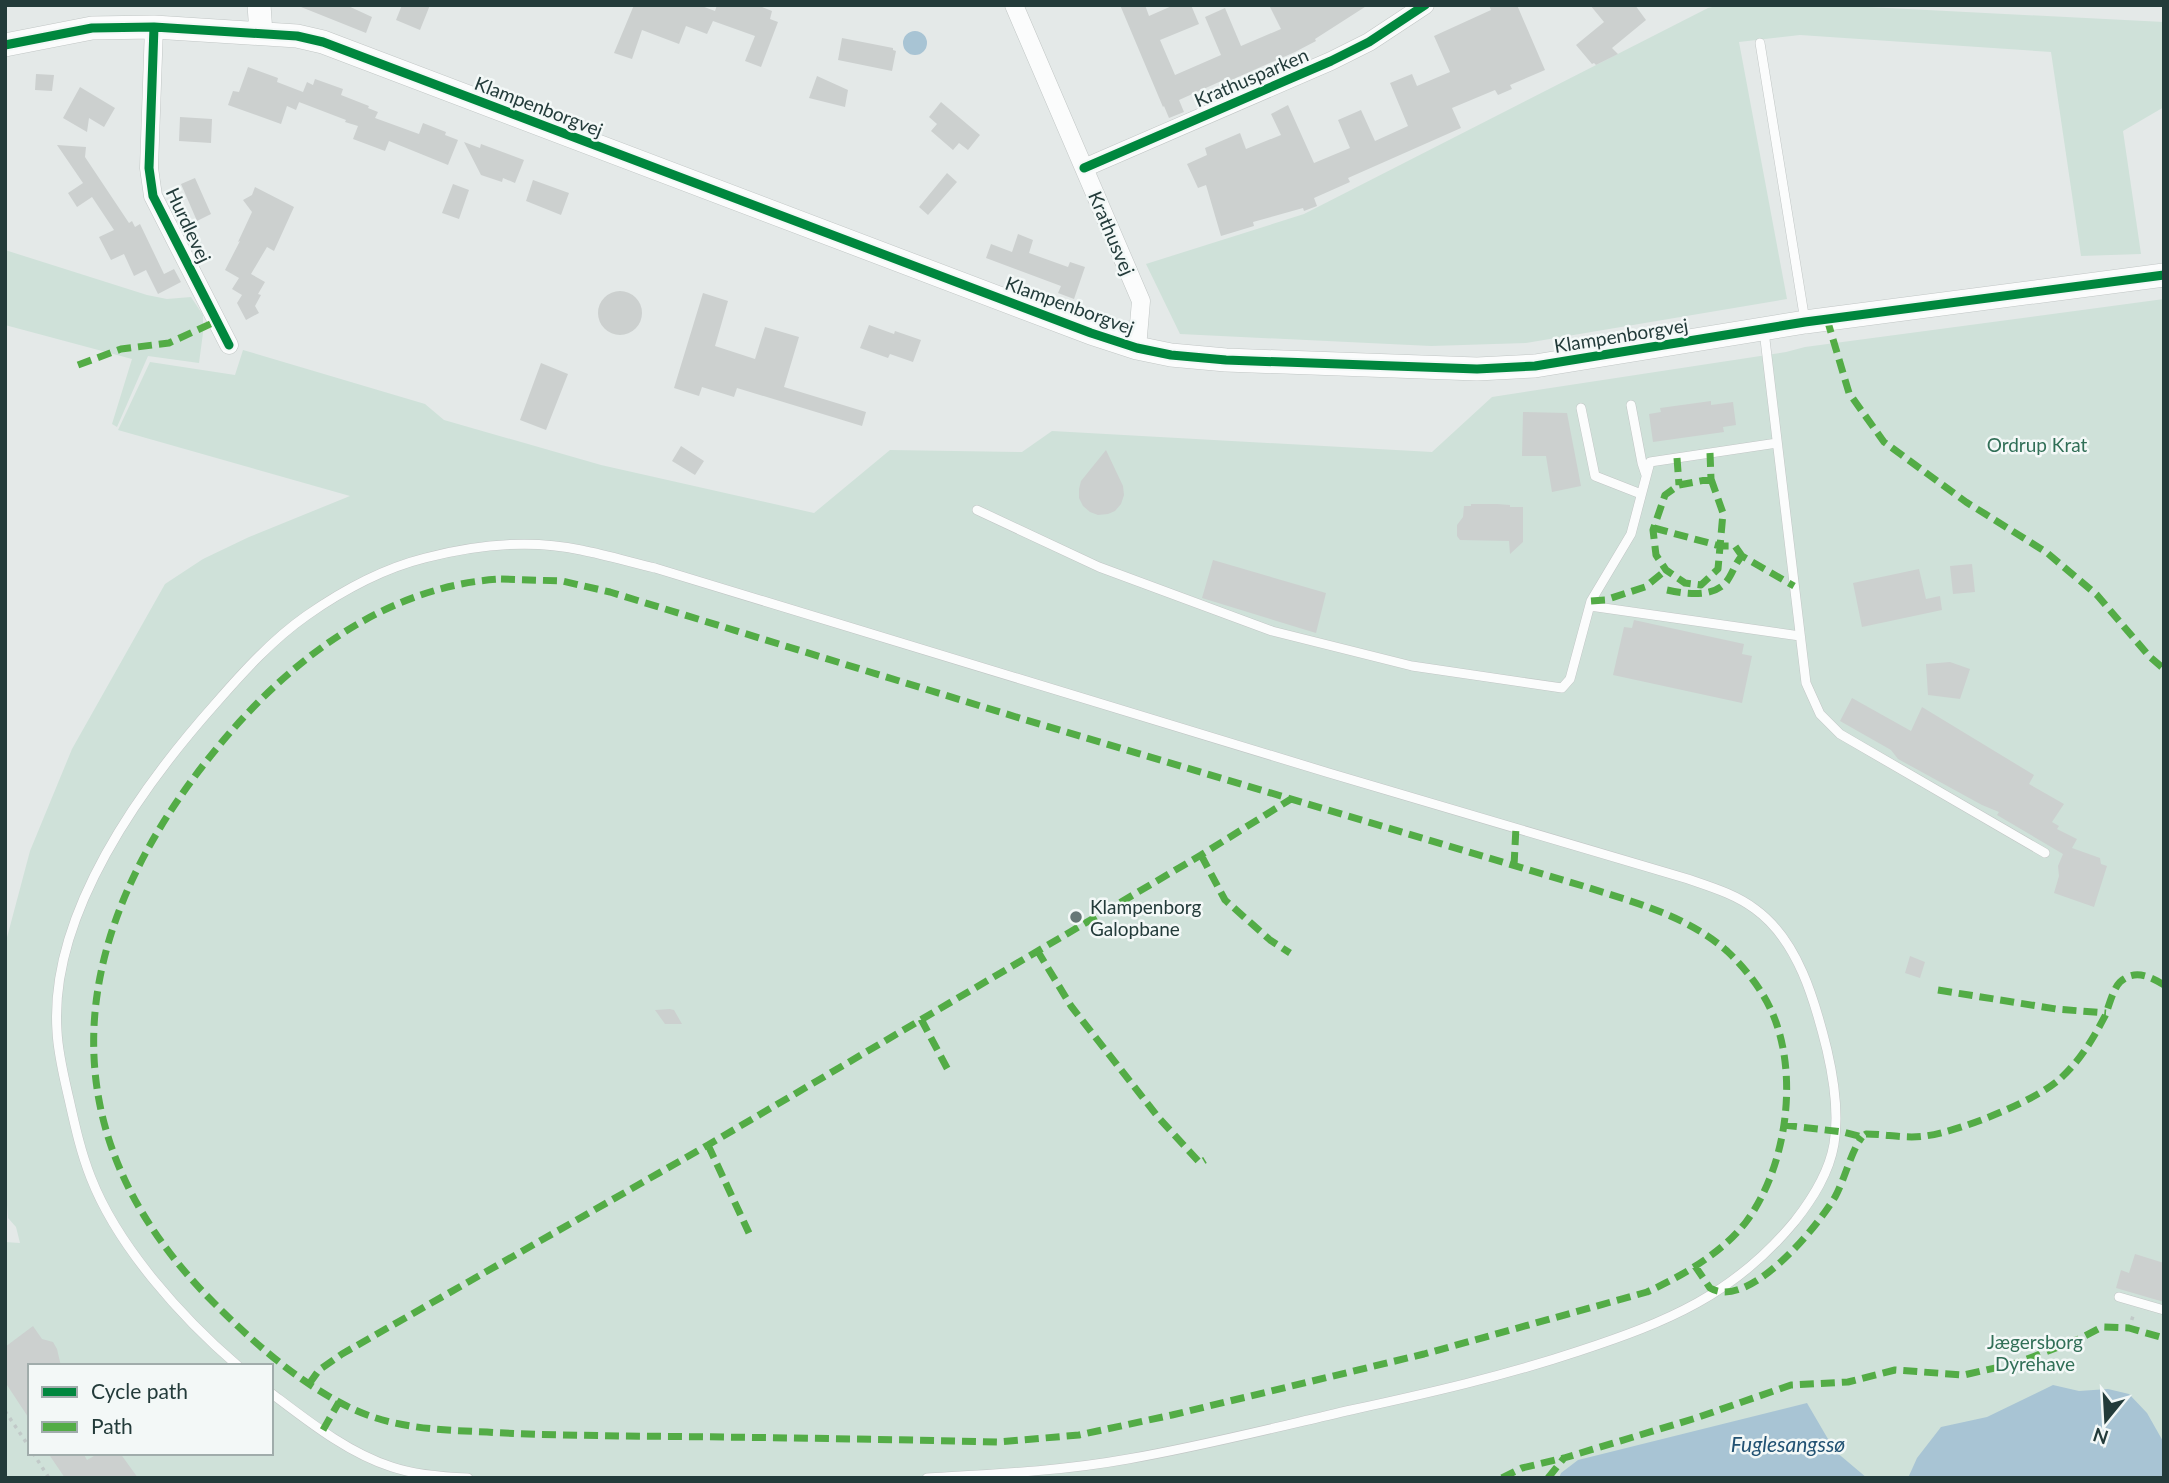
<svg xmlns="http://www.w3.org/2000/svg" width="2169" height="1483" font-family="Lato,sans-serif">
<rect width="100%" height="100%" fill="#e4e9e8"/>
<path fill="#cfe1d9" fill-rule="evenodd" d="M1721,5H1830L2164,22V107L2123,131L2141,254L2081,256L2051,52L1800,35L1739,42L1787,299L1526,343L1431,346L1180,334L1146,264L1304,214L1708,8Z
M5,250L147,295L167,299L191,297L203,315V333L199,363L148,356L117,427L112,424L132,359L5,325Z
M2164,299V1478H5V1242L20,1243L16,1227L8,1218L5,1179V945L30,851L72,749L165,584L203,559L249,537L350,496L118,430L150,362L235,375L243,350L425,404L444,420L601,465L814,513L890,450L1022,452L1052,431L1432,452L1492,397L1786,352L1805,347ZM30,1366H271V1453H30Z"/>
<path fill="#a8c4d4" d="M903 43a12 12 0 1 1 24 0a12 12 0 1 1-24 0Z
M2053,1385L2079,1391L2108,1389L2129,1394L2147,1413L2164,1443V1478H1908L1917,1458L1941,1427L1987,1417Z
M1807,1403L1835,1451L1867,1478H1559L1561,1473L1578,1460Z"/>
<path fill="#ccd0cf" d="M296,5H346L372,17L366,33Z
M402,5H430L420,30L396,20Z
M634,5H699L715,11L717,5H757L772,11L770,19L778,22L761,67L745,61L755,36L713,21L707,34L686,26L679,44L642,30L632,59L614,53Z
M1120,5H1145L1149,16L1174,5H1191L1199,24L1160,40L1175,75L1221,55L1205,17L1225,8L1241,46L1281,29L1269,5H1368L1315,39L1316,41L1295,52L1229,81L1228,78L1179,100L1184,112L1169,118L1164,106L1163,107Z
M1489,5H1517L1545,70L1510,85L1512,89L1498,95L1495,90L1452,108L1461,128L1348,178L1350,182L1314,198L1317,206L1304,211L1303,208L1253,222L1254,226L1221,236L1206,185L1198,188L1187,164L1207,155L1205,148L1240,133L1246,149L1281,135L1271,114L1288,105L1314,163L1350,148L1338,120L1361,110L1375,141L1408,126L1390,83L1412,74L1417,86L1450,72L1434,36L1491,10Z
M1590,5H1635L1646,20L1612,48L1618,54L1596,65L1594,63L1592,64L1576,45L1604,22Z
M842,38L893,48V50L896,51L892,71L838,60Z
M248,67L278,78L277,82L303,92L296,110L287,106L281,124L228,105L233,91L239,92Z
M36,74L54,75L52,91L35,90Z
M817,76L848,90L845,107L809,98Z
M315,79L343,89L341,95L369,106L368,108L378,112L375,118L419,134L423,123L446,132L445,135L458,140L448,165L389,141L385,151L353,139L358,126L345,122L346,120L299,102L307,82L313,85Z
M80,87L115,108L104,127L89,118L87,132L63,118Z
M941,102L980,135L968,150L959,143L953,150L931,131L937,124L929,117Z
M180,117L212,119L211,143L179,141Z
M464,142L480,148L481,144L524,160L515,183L503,178L502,182L481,175Z
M57,145L86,147L85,157L129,223L132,221L135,227L140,224L164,274L174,269L181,282L158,294L146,270L134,276L124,254L111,260L99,237L114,230L92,197L77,207L68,193L83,183Z
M947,173L957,182L928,215L919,207Z
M195,178L211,214L197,221L181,184Z
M533,180L569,193L561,215L526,201Z
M453,184L469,190L459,219L442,213Z
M255,187L294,207L274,251L267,247L251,274L265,282L258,294L261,295L255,306L259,313L246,320L237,303L242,295L232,289L239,278L225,270L240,241L238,242L252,212L243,200L252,195Z
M1018,234L1033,240L1029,253L1068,267L1070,262L1085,267L1074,299L1058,293L1061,286L986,258L991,244L1012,252Z
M598 313a22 22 0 1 1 44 0a22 22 0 1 1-44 0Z
M703,293L728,301L715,346L755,359L765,327L799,337L784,387L866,412L862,426L737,388L734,397L702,387L699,396L674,388Z
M869,325L894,334L895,331L921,340L913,362L890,354L888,358L860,348Z
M541,363L568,374L546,430L520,420Z
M1711,401V405L1733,402L1736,425L1723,427L1724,432L1653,442L1649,414L1661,412L1660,408Z
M1523,412L1567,413L1581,486L1552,492L1546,456H1522Z
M681,446L704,461L695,475L672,461Z
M1106,450L1123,486L1124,495L1121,504L1115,511L1108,514L1098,515L1090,512L1083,506L1079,498V489L1081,481Z
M1471,504H1497L1510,505V507H1523V542L1510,554L1509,541L1460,540L1457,536V525L1463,517L1464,506H1471Z
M1213,560L1326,593L1316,633L1202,598Z
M1972,564L1975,592L1953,594L1950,566Z
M1919,569L1926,599L1940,596L1942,610L1862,627L1853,583Z
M1634,620L1744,644L1742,654L1752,656L1742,703L1613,675L1624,627L1632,628Z
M1950,662L1970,669L1960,699L1928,695L1926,664Z
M1852,698L1911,731L1922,707L2034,775L2029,784L2064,804L2052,822L2059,826L2057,829L2077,839L2072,848L2100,858L2101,864L2107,866L2094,907L2054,893L2059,876L2058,866L2063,854L1997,815L1999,812L1982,805L1898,759L1891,750L1840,721Z
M1910,956L1925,962L1920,978L1905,973Z
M670,1009L674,1010L682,1024H665L655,1010Z
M2135,1254L2164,1263V1302L2116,1288L2121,1270L2129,1273Z
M33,1326L42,1339L53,1342L57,1349L61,1366H30V1420L5,1382V1347Z
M48,1453H83L87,1460L99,1453H120L138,1478H65Z"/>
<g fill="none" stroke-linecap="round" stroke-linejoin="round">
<defs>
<path id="service" d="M1760,43L1805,321
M1764,331L1806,683L1820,714L1840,734L2045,853
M1631,405L1642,463L1646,475
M1581,408L1595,476L1641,494
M977,510L1099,567L1272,631L1412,666L1562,688L1570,679L1591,601L1631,534L1650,462L1777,443
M1590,606L1800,636
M2119,1297L2164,1310
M238,1366C182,1318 118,1247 91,1178C81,1153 75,1126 69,1099C64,1077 58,1054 57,1031C49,914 142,786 216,703C243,672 272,640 306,616C343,590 381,569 425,558C475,545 530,539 581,550C606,555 630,562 655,568L1329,773L1688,879C1711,887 1735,894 1755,909C1798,940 1815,1001 1827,1050C1834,1080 1839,1114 1834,1144C1829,1173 1813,1198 1795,1221C1734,1295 1667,1322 1579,1351C1504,1376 1429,1393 1351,1410C1277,1427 1203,1446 1128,1459C1062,1471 994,1474 927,1478
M271,1393C308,1421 348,1453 392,1467C416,1475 443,1477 468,1478"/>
<path id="minor" d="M1014,5L1141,301L1137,348
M154,27L149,168L153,196L229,345
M1084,168L1331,61L1369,42L1425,5"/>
<path id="tertiary" d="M259,5L261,33
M5,45L92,28L154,27L297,36L323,42L1091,333L1137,348L1171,355L1226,360L1477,369L1535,366L1805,322L2164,275"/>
</defs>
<use href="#service" stroke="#c1c6c5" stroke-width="10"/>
<use href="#minor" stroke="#c1c6c5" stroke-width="19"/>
<use href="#tertiary" stroke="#c1c6c5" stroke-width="24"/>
<path stroke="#c1c9c8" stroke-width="3.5" stroke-dasharray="3.5 5" stroke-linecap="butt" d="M2163,1265H2164
M2129,1328L2134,1313
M5,1411L30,1448
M33,1453L49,1478"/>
<use href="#service" stroke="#fbfcfc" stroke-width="9"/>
<use href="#minor" stroke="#fbfcfc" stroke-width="18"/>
<use href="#tertiary" stroke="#fbfcfc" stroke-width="23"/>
<path stroke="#53ac46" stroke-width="7" stroke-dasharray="14 7" stroke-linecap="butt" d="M1827,319L1849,393L1884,442L1966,502L2046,552L2097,595L2149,656L2164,669
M78,365L121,349L169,343L217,321
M1710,453L1711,479
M1677,458L1679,485
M1711,479L1723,513L1718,569L1701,585L1685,583L1666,570L1656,555L1653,530L1665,495L1679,485Z
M1654,528L1720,546H1735L1742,556
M501,579L562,581L610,592L1026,720L1583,886C1633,902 1686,915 1727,951C1744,967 1761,988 1771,1010C1800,1073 1787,1167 1746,1222C1722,1253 1682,1276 1647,1292L1424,1354L1172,1415L1079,1435L998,1442C873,1439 747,1437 621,1436C577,1435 532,1435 487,1432C442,1430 397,1429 355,1410C301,1385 255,1344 213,1302C29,1118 75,909 234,728C302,651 394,585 501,579Z
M1667,590C1686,594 1714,598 1727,581C1733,573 1735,563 1742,556L1794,586
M1591,601L1605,600L1645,587L1666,570
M1201,855L1225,900L1270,940L1290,953
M1514,866L1516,827
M1037,950L1071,1006L1158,1117L1200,1163L1205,1160
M1938,990L2056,1009L2106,1013
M921,1019L948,1070
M1783,1125L1843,1132L1862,1137L1866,1134C1886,1134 1906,1139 1925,1136C1958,1132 2039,1100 2062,1077C2081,1059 2093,1039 2105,1016C2109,1006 2113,989 2120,982C2134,969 2150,976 2164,985
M708,1145L749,1233
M1695,1266L1710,1288C1749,1311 1818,1226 1835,1197C1845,1179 1851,1151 1862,1137
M309,1384L319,1370L342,1354L708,1145L1201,855L1291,799
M323,1430L339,1402
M1502,1478L1522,1468L1564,1458
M1548,1478L1564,1458L1696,1418L1791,1385L1848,1382L1895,1370L1964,1375L2017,1363L2079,1339L2102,1327L2129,1328L2164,1338"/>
<defs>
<path id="cycleway" d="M154,27L149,168L153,196L229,345
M5,45L92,28L154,27L297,36L323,42L1091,333L1137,348L1171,355L1226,360L1477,369L1535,366L1805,322L2164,275
M1084,168L1331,61L1369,42L1425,5"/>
</defs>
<use href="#cycleway" stroke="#f3f8f7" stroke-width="13"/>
<use href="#cycleway" stroke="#00873e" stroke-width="9"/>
</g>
<circle fill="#677877" stroke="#f3f8f7" stroke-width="2.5" cx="1076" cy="917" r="7"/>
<g text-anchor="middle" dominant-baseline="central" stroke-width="5" stroke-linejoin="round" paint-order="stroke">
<g font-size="19" fill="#233b3a" stroke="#f3f8f7">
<text transform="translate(1251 77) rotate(-23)">Krathusparken</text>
<text transform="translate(539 106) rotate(21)">Klampenborgvej</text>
<text transform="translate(189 225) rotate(65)">Hurdlevej</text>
<text transform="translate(1112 233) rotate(67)">Krathusvej</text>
<text transform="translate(1070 305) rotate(20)">Klampenborgvej</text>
<text transform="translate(1621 335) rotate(-9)">Klampenborgvej</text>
</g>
<g font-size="19" fill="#316f57" stroke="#f3f8f7">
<text x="2037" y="444">Ordrup Krat</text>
<text x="2035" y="1341">Jægersborg<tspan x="2035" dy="22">Dyrehave</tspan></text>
</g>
<g font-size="19" fill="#233b3a" stroke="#f3f8f7" text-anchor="start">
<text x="1090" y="906">Klampenborg<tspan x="1090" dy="22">Galopbane</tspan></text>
</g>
<g font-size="21" font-style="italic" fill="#225273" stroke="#f3f8f7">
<text x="1788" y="1443">Fuglesangssø</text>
</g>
</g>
<rect width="2169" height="1483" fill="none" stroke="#233b3a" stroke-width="14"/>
<rect x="28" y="1364" width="245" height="91" fill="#f3f8f7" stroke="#a0acab" stroke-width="2"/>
<rect x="42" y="1387" width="35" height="10" fill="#00873e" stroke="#a0acab" stroke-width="2"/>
<text x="91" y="1399" font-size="21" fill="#233b3a">Cycle path</text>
<rect x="42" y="1422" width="35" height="10" fill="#53ac46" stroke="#a0acab" stroke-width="2"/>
<text x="91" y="1434" font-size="21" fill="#233b3a">Path</text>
<g transform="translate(2106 1420) rotate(198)" stroke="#f3f8f7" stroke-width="5" paint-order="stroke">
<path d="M0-5L12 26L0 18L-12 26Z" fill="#233b3a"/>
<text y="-10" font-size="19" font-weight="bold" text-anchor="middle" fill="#233b3a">N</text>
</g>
</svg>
